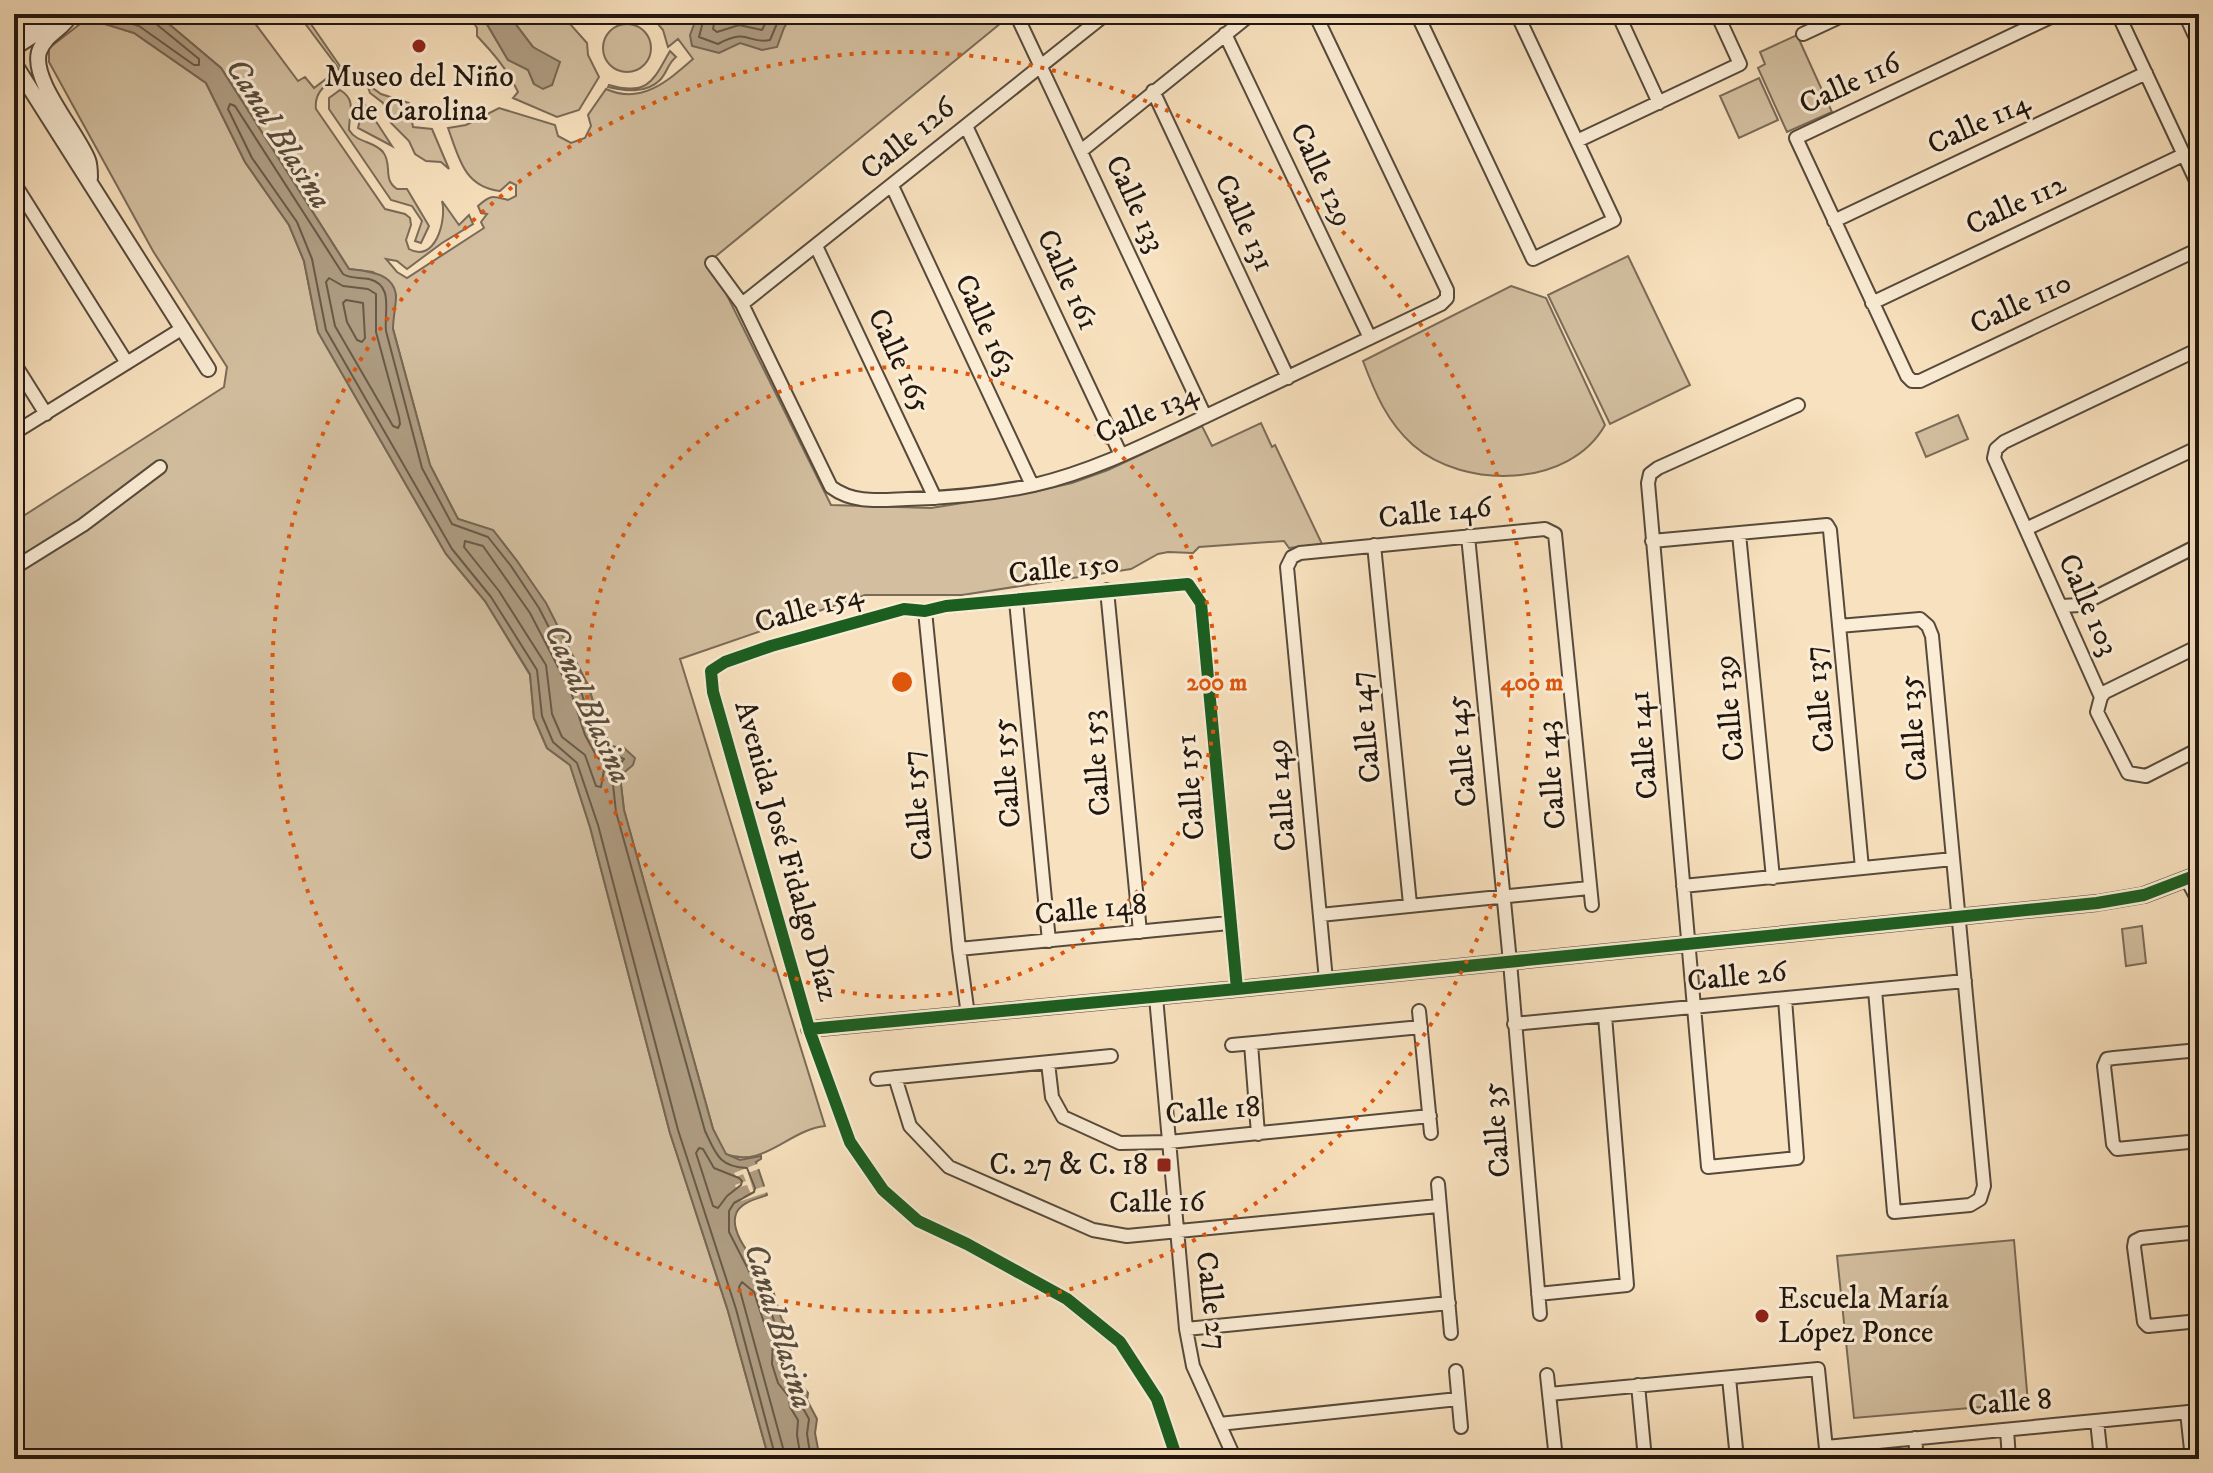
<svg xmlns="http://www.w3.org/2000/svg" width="2213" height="1473" font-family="'IM FELL DW Pica',serif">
<rect width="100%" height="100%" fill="#f8e1be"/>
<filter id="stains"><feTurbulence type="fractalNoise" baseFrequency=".0025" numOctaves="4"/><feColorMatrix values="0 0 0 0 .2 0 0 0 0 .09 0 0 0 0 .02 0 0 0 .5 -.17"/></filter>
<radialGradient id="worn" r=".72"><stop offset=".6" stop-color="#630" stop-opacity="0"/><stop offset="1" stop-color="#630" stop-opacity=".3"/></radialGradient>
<path fill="#d3bfa0" stroke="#7a6b58" stroke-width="2" d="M93,14H103L105,24L134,33L206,83L245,162L289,225L304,261L318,332L446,554L485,601L530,675L534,718L547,748L570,765L590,827L670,1133L728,1311L769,1459H14V522L224,387L227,367L153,251L49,62V48Z
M157,14H248L298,81L305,77L314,88L339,69L298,14H304L353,85L341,79C326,81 314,93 316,109L385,209L405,214L410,218L411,225L406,240L409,249C435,264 447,220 442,201L459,225L469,215L473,224L442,243L407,269L397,261L386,259L397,272L407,278L484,228L481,222L487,214L481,213L478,206C491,194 493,196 508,200L516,196V185L510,182L500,191C464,187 459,158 448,128L466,125L499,108L555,125L558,136L571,143L585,138L591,126L588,115L606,89C641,105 668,81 693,59L678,39L668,47L663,30L652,17L659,14H1012L710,261L831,505L931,508L1033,492L1072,483L1108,470L1202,426L1212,446L1261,423L1272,447L1275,445L1322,544L1289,548L1284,541L1199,547L1193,553L1168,552L1158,554L1131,569L962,595H865L680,659L825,1126C788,1130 764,1169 725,1154L713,1129L624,810L620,776L624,748L611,747L601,727L588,685L546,604L517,561L493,530L458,519L430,465L393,329L392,311L396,295L373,272L349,269L221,68Z
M468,14H481L508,60L528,69L534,84L552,85L557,67L533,47L508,14H572L570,24L587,43L588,55L599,77L579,110L557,117L513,98L518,92C507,69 494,54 477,36V28Z
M603 48a24 24 0 1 1 48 0a24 24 0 1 1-48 0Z
M1797,35L1832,112L1787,132L1758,68L1765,64L1760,52Z
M670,51L676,57C668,63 667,73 660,80C646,94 625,91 608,87L609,85C650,97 654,78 670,51Z
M1759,78L1778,120L1739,138L1720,96Z
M367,84L381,94L409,103L413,127L432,129L449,169L441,162L426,161L415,154L409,141L391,123L383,103L370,93Z
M340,90C357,100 349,113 349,130C357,143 374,141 383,152C393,165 382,179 397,189H407L429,226L421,243L415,241L422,221L412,206L391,200L329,109V98Z
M364,103L392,146L358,128Z
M1628,256L1690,385L1610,424L1548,295Z
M1511,286L1546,298L1605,425C1570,488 1464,490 1413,445C1387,422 1375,393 1363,361Z
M1958,415L1968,439L1926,457L1916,433Z
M2142,926L2146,963L2126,966L2122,929Z
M2014,1240L2028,1403L1854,1418L1837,1256Z"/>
<path fill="#af9c82" stroke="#766754" stroke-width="2" d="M103,14H157L221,68L349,269C366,271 394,272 396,296C396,306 393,318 393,329L430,465L458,519L493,530L517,561L546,603L588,686L601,727L611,746L624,748L635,758L633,765L620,776L624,810L713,1129L726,1154L740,1160L761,1156V1159L756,1162L767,1195C757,1199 740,1202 736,1214C728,1235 761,1267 770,1284C776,1295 777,1309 782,1320C785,1325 790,1329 791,1336C792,1343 790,1348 790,1355C788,1369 799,1382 808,1393L807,1400L817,1419L815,1433L820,1459H769L728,1311L670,1133L590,827L570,765L547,748L534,718L530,674L485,601L446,554L318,332L304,261L289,225L245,162L206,83L134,33L105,24Z
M481,14H508L533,47L560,62L552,85L543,89L534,84L528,70L508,60Z
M698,14H792L784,28L777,47L762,50L740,43L719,53L692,46L690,35Z"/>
<path fill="#f8e1be" d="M762,1162L761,1168L748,1173L753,1190L766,1186L768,1192L741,1201L740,1198L751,1194L747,1185L736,1188L735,1185L746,1181L743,1174L736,1177L734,1173Z"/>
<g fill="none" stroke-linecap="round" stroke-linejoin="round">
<path stroke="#685a48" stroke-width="2" d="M111,14L114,18L139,26L194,65H199V59L155,23L152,14
M705,14L699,37L718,44C749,27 748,45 770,40L781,14
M716,14L713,29L717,32L739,25L762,30L770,14
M329,278L343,286L368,289L376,294V332L399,417L400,424L398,428L393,426L335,326L326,282Z
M346,300L363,303L365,338L362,342L357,340L347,322L343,303Z
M465,541L483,546L530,613L571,692L585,735L597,757L605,764L601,787L596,786L585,755L562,737L552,714L546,665L499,591L464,547Z
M699,1148L703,1149L714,1168L739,1178L742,1181L741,1185L727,1196L718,1208L713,1206L696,1153Z
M776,1459L736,1309L678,1130L598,825L577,763L553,742L542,716L537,670L491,597L452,549L326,330L312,259L297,222L252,158L228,109L230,104L235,106L343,274C351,279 359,277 369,279C394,285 384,311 386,331L422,468L452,524L488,537L511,566L539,608L580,688L593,730L604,750L624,759L612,775L616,812L705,1131C716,1154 719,1167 747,1168L755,1188L754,1192L734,1203L729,1211V1232L750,1273L763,1287L774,1321L782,1334L781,1361L787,1378L799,1394L800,1403L809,1419L807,1434L811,1459
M786,1459L739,1287L742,1282L754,1292L765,1326L773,1338L772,1364L778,1383L789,1397L790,1407L798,1420L797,1435L801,1459"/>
<defs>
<path id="minor" d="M1016,14L1205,416
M1417,14L1533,259L1614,220L1517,14
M1618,14L1659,103
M2057,14L1796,138L1907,376L1912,381H1920L2199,249
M2118,14L2199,187
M1225,34L1370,338
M1803,34L1846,14
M1153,91L1288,378
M966,126L1121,455
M1577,141L1740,64L1717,14
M1081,151L1251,14
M14,183L127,363
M892,186L1032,485
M1834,221L2146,73
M816,246L935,498
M712,263L742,304L831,487C854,504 880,500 907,499C948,498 993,494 1034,485C1094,471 1149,443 1204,417C1283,380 1362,342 1441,304L1447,298V290L1315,14
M1872,303L2183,155
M742,304L1106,14
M2199,349L2004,442L1996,449L1994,458L2101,697L2097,712L2128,773L2146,776L2199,749
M14,363L46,414
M14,433L183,328
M2026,529L2199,447
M1739,534L1773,878
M1468,536L1510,962L1540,1314
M1652,541L1827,525L1830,530L1862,868
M1374,545L1410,904
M14,568L83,525L160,467
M1107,590L1140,932
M1016,601L1049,941
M2061,606L2080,605L2199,545
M925,611L959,949L968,1015
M1839,626L1920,619L1928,626L1932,636L1984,1186L1980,1199L1970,1205L1894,1212L1875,990
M2101,697L2105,692L2199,646
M2187,880L2199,902
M1683,886L1953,859
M1320,915L1589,888
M959,949L1229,923
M1326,980L1287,567L1292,557L1300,553L1545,529L1555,534L1592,905
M1156,997L1186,1329L1193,1366L1235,1459
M1785,999L1797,1158L1708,1167L1648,483L1650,474L1658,468L1798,405
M1419,1011L1431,1133
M1514,1024L1965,981
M1251,1044L1258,1134
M1232,1045L1421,1027
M2199,1050L2114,1058L2107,1059L2104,1066L2113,1144L2117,1149L2199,1141
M1048,1063L1052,1097L1063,1117L1120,1143L1169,1142L1430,1116
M895,1077L910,1126L949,1167L1093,1230L1127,1236L1438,1206
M877,1079L1111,1056
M1438,1184L1451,1333
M2199,1232L2141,1238L2135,1241L2134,1247L2144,1322L2148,1326L2199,1321
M1538,1294L1627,1285L1605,1016
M1186,1329L1449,1303
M1456,1371L1461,1427
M1547,1375L1556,1459
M1729,1378L1737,1459
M1638,1385L1645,1459
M1549,1394L1818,1369L1827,1459
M2187,1412L2192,1459
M2097,1421L2101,1459
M1219,1424L1458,1399
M2007,1430L2009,1459
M1915,1438L1917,1459
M1826,1447L2199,1411
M1177,1459L1157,1399L1120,1342L1067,1299L967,1244L918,1221L883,1190L850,1142L810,1032L713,692L711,671L725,662L771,646L904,609L925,611L946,606L1188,584L1201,603L1237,989"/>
<path id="tertiary" d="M71,14C64,29 45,34 39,52C31,81 77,132 88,160C90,165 90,172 90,178
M2186,14L2199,42
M14,15L27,14
M14,34L43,14
M14,48L54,22
M14,63L208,369
M809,1029L1237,989L2097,903L2144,895L2199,874"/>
</defs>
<use href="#minor" stroke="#574a3b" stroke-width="16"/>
<use href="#tertiary" stroke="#574a3b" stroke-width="18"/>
<use href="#minor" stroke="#faecd5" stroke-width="12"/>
<use href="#tertiary" stroke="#faecd5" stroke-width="14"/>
<defs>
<path id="cycleway" d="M809,1029L1237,989L2097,903L2144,895L2199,874
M1177,1459L1157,1399L1120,1342L1067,1299L967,1244L918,1221L883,1190L850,1142L810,1032L713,692L711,671L725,662L771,646L904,609L925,611L946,606L1188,584L1201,603L1237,989"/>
</defs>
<use href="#cycleway" stroke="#faecd5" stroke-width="17"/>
<use href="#cycleway" stroke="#1b5e20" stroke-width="12"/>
</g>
<g fill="none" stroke="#de560c" stroke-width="4" stroke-dasharray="4 8">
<circle cx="902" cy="682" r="315"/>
<circle cx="902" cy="682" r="630"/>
</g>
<g fill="#8f2418" stroke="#faecd5" stroke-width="3">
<circle cx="419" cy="46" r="8"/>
<rect x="1156" y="1157" width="16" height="16" rx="4"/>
<circle cx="1762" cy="1316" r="8"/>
</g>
<g text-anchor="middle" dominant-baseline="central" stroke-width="6" stroke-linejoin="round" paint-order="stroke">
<g font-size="30" fill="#21170f" stroke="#faecd5">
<text x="419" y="77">Museo del Niño<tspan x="419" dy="34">de Carolina</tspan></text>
<text x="1148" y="1165" text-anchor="end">C. 27 &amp; C. 18</text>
<text x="1778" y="1299" text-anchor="start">Escuela María<tspan x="1778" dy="34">López Ponce</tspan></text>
</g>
<g font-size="30" fill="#21170f" stroke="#faecd5">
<text transform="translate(1850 84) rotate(-25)">Calle 116</text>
<text transform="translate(1979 124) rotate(-25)">Calle 114</text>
<text transform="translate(908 139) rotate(-39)">Calle 126</text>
<text transform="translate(1321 175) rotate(65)">Calle 129</text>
<text transform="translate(1135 204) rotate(65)">Calle 133</text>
<text transform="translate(2016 205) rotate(-25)">Calle 112</text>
<text transform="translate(1244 223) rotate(65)">Calle 131</text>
<text transform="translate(1067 280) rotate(65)">Calle 161</text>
<text transform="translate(2021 304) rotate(-25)">Calle 110</text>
<text transform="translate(985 325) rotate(65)">Calle 163</text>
<text transform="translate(899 361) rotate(65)">Calle 165</text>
<text transform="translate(1147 414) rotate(-24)">Calle 134</text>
<text transform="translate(1435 513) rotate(-6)">Calle 146</text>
<text transform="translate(1064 569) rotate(-6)">Calle 150</text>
<text transform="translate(2088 605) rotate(66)">Calle 103</text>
<text transform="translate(809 609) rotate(-16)">Calle 154</text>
<text transform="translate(1820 699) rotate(-96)">Calle 137</text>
<text transform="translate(1730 708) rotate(-96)">Calle 139</text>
<text transform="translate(1366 727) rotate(-96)">Calle 147</text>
<text transform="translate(1914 728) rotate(-95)">Calle 135</text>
<text transform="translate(1644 745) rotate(-95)">Calle 141</text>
<text transform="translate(1462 751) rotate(-96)">Calle 145</text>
<text transform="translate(1097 763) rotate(-95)">Calle 153</text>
<text transform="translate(1007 773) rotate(-95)">Calle 155</text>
<text transform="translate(1552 775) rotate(-95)">Calle 143</text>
<text transform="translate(1191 787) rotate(-95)">Calle 151</text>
<text transform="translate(1282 795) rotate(-95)">Calle 149</text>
<text transform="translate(918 805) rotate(-96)">Calle 157</text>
<text transform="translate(786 851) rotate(74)">Avenida José Fidalgo Díaz</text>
<text transform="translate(1091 910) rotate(-6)">Calle 148</text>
<text transform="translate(1737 977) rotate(-6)">Calle 26</text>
<text transform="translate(1213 1111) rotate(-5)">Calle 18</text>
<text transform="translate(1497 1130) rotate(-95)">Calle 35</text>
<text transform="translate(1157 1203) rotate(-1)">Calle 16</text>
<text transform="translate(1211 1301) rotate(83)">Calle 27</text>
<text transform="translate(2010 1403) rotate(-5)">Calle 8</text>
</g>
<g font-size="32" font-style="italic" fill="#5a4c3d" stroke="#faecd5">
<text transform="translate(278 134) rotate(58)">Canal Blasina</text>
<text transform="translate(587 704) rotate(66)">Canal Blasina</text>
<text transform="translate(778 1326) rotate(73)">Canal Blasina</text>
</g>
</g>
<circle cx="902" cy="682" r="12" fill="#de560c" stroke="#faecd5" stroke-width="4"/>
<g font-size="24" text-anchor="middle" font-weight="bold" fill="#de560c" stroke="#faecd5" stroke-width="6" stroke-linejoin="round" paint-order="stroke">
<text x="1217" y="690">200 m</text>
<text x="1532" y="690">400 m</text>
</g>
<rect width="2213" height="1473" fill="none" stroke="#f8e1be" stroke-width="48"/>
<rect x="16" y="16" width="2181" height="1441" fill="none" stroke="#21170f" stroke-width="4"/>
<rect x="24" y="24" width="2165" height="1425" fill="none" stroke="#21170f" stroke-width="2"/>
<rect width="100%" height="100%" filter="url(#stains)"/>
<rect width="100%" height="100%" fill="url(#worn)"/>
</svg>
